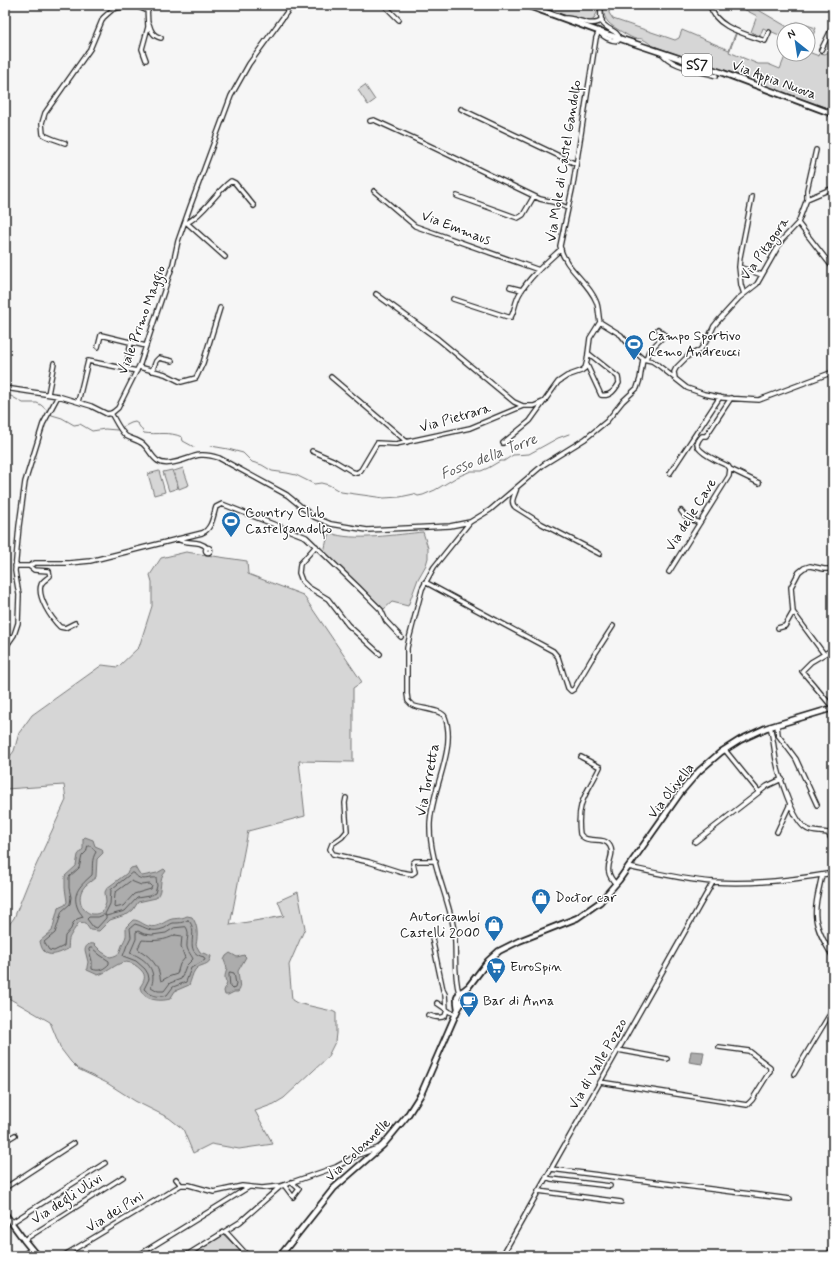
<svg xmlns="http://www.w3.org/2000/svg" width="838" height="1261" font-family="Mynerve,sans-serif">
<rect width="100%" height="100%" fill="#f6f6f6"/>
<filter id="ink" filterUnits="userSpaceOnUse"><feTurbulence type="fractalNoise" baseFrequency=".025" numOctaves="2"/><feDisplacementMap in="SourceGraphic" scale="8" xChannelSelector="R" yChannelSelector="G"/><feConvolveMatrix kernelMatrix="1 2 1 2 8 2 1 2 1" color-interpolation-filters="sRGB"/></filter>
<g filter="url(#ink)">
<path fill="#d6d6d6" stroke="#797979" d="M537,5H597V13L593,20L589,21L575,17L563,15Z
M603,5H610L609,13L613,19L675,40L679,38L682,30L729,50L736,32H737L729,52L758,64H768L780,69L786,54H808V30H784V37L763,28L760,36L751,32L757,16L736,5H750L791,29L793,24L797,22L816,28L809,45L811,53L819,56L820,53L825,54L833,50V110L651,45C647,41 641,37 635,39C628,36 624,33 617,29C606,22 604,19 603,5Z
M365,85L375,100L368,105L358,90Z
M183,468L189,485L179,489L174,471Z
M172,470L178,488L169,491L163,472Z
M159,471L165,492L154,495L148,474Z
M423,532L428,548V558L426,565L418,579L408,606L392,602L384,609L324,552L327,539L331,533C351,542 400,534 423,532Z
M186,552L247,561L248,574L303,595L362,682L353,688V762L299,761L305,816L248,831L230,925L284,916L278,901L298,892L305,928L289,965L292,1000L297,1003L332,1011L336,1013V1033L335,1042L327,1058L284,1098L274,1104L255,1111L273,1144L239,1149L211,1144L193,1153L183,1129L169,1118L135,1101L107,1083L78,1069L71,1062L61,1049L50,1022L5,996V930L14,918L28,883L66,800L64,785L6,789L5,788V763L14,751L19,733L32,715L102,665L118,667L139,647L152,606V582L150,575L161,558Z
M224,1235L245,1256H194L193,1254Z"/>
<path fill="#acacac" stroke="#727272" d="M85,837L93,840L95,846L102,849L103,853L97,859L96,877C91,882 85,884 82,890C75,905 89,921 103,911L106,903L105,892L107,888L126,874L131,868L135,867L139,874L142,876L157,873L164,869L166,871C157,881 164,889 156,898L138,902L133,910L128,914L110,920L99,931L90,930L85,923L79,922C78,924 69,937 69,939C68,942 69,945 68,949C56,955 43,960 40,941L52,931L58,908L65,905L67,902L65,888V876L76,866L78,855L83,849V839Z
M187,916L192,917C198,925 198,935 196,945L200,952L211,956C210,967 200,963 195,970C192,974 191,981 189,985L175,991L170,999C159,1002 142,1000 140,987C144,981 147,976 141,970C123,952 115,970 98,975L87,970V967L88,962L85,950C86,945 89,943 94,944L102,952L110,957C121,955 119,952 123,943C127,935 126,937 126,927L133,920C139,920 142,924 148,926C158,929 164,921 172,919C178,918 181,919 187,916Z
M230,953L237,957L244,955L246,957L238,971L240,989L238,992H234L228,995H225L224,991L227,983C223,977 226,974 227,968L224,960L226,956Z
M691,1051L704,1052L702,1064L689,1062Z"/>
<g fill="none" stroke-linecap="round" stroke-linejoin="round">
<path stroke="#565656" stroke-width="1" d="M88,846H91L96,852C91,860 93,866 92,875C81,885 71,893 78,909C79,912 82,914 83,917L77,919L73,923L71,929L65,936L64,946L54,951L49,950L44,942L55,933L62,911L70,904L71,897L69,888V877L79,868L82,856L86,852Z
M132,873H134C141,883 147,877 156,878L157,886L155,893L149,896L137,898L125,911L106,916L105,914L110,904L111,890Z
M131,881L141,885L150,884L152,886L151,889L134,894L123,906L115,908L114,907L115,893Z
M104,915L106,916V918L97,928L93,927L87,919L89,917H98Z
M188,920C201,931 181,952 204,957L205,960L191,968L186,982L173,987L167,995C158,998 151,996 144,989L149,979L148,974L145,969L136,961L123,956L127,945L131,937L130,928L135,924C147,927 150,934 165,928C168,926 170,924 173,923C179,923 182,923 188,920Z
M186,927C190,933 187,937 187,944C186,950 191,954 193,959L186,966L181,979L170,983L164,991H158L151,987C156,975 151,964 139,957C136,955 133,954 130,953L136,939V932L138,931L144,934L152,935L166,933L174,928Z
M175,935L182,936L181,947L185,958L180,964L177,974L168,977L161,981C160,978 160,976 159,972C156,963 147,954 139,950L138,948L142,940C154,941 165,941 175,935Z
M90,948H92L100,955L109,961V964C104,969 99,972 92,969V961L89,950Z
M230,972L234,973L236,984L235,988L232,989L230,987L229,975Z"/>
<path stroke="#727272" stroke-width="1" d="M5,397L11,396L23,403H37L41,405L52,415L62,418L74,425L80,424L92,431L105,429L117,430L131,423L135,422L138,424L144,433C157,435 169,431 182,437L183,441L194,447
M211,446L228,449L243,453L252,462L262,465L272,471L287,473L296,475L314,484L321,483L329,485L341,492L384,498L400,497L414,494L418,496L423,495L435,490L457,477L471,471H481L488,468L500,461H504L513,455L529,454L558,438L569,434"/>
<defs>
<path id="minor" d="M133,5L148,11
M384,5L399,20
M601,5C601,11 600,17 602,22C606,30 618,30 619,38L618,41C611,41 602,37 599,31L596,38L573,185L560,246C564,268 588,281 596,301C599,307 598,315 600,322L621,335L634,351L643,359L652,361L658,365L687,388L704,394L723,398L759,400L833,372
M661,5L673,7L691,5
M710,5C715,28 746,34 765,41L769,32
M565,18C576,17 592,29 602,20
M149,24C151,31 153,36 161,38
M821,50L833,26
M661,52C672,68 699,70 716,76
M146,60L142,49L148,27L147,5
M461,109L576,164
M370,121L374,120L422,142L540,199L553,202L568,208
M65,143C62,142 45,136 43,134L42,123L45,113L90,49L103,18L113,9L131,5
M374,191L415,226L539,270
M457,196L518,218L523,215L534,196
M807,199L833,188
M185,222L187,223C205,213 215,193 231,181L235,183L254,206
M187,223L225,257
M798,223L833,268
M739,267L740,257L752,197
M510,287L522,290
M376,294L438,339L514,402L523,406
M744,294L741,285L739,267L762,275
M453,299L508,317H511C515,310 515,301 520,293C530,276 547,262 561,249
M98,347L101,335L146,346
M646,359L649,351L664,336V334L658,329
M587,365L601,395C610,397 615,390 619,383L618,377L588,353
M139,367L165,374L181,382L196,378L203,363L220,308
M126,369L131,342
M152,371L156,361L159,358L172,361
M331,377L407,442
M675,378L674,372L676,368L688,356L700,350L708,339L714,326L718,321L739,298L757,284L782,240L798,223L807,199V190L816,150
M5,388L58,396L91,406L107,414L112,413L118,408L140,364L173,264L178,241L190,207L231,96L249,64L292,5
M48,394L54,363
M731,398L706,436H702C700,438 698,441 697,444C697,452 721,463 728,466L730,469L759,483
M78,402L88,361L137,371
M111,413C115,420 120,431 126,436C131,439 138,440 143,444C153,453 154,466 171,463C192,460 195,450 219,458L287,495L314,517L331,524L367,530L450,526L470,522
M503,443L530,421L558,382L567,376L581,371L585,368L587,361L590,338L600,322
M312,451L333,460L353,472L357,473L361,470L377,443L396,444L470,428L523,406H534L545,401
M670,473L720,397
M517,487C516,494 509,501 515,507L542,524L600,554
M681,511L684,515L699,523
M178,539C187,545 199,539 207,548
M316,546L300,564L299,573L302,581L308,587L328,599L348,625L380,654
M205.5 550a2.5 2.5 0 1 1 5 0a2.5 2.5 0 1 1-5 0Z
M15,566H29L34,570L49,571L50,576C47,579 42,581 41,585C37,597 51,618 60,627L65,628L75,623
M29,566L35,563H69L90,561L202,533C212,529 213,516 216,507L222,504L306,537L358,587L381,610L386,621L401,637
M669,572L729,476L730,469
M5,578V587
M425,582L553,651L558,657L568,688L571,691L574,689L591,660L613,626
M793,612L824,654
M778,628L785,626L793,612L791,587L799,572L804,568L810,566L824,569H833
M5,648L14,635L18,623L19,595L15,571L19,526L25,482L43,424L58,396
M833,708L802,671L811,662L833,649
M777,724L778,735L796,759L817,805
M770,726C773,737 774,748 776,760C779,775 793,822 807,829C813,833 821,831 828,833L833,842
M725,750L759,792
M581,757L600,767C587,794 576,801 580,834C587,845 604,835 610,846C617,858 599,867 616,884
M346,798L345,803L347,831L342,837L332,844L330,849L333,854L369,862L400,872L412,874L415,872L413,863L415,861H436
M777,832L790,804
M695,842L767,786L782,779
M628,867C656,873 685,880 713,882C753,885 793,880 833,873
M822,875C813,915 811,921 833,957
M432,938L443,990L445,994L446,1009
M459,993C453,973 457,951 454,930C448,895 429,860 430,824C431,790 457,749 445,717C442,709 419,709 412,705L408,701L407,694V648L409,639L422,589L434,567L470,522L490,510L543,465L585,439L607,421L623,401L637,388L640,379L643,359
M437,1003L450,1012L456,1014
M428,1015C434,1017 440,1019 445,1016L447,1010
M618,1050L667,1059
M794,1074L833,1009
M600,1082L747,1105L752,1100L770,1071V1067L749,1051L719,1047
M5,1141L15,1135
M551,1169L790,1199
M546,1177L551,1179L610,1186
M176,1179L181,1185
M284,1185L293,1197L299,1189L291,1182
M5,1188L74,1143
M538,1191L621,1202
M11,1223L105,1163
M226,1232L248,1256
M24,1240L123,1177
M24,1256V1254L32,1249
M28,1256L32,1250
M63,1256L181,1185H189L214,1192L242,1186L262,1188L281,1186L336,1167L358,1155L378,1148
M137,1256L249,1187
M185,1256L240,1222L281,1186
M502,1256L713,882
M828,1256L833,1247"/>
<path id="major" d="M526,5L609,35L723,73L833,114
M463,991L469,986L488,961L499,951L519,941L577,918L600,902L619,880L681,792L699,771L721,752L740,740L766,728L833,708
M457,998L459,1002L463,1001L466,993L462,991C455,996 457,1002 458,1009
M5,1214L24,1240L37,1256
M280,1256L334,1188L383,1145L407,1116L421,1094L458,1009L463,1001"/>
</defs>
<use href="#minor" stroke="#1c1c1c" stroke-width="6"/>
<use href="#major" stroke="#1c1c1c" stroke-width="8"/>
<use href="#minor" stroke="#fff" stroke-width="3.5"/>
<use href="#major" stroke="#fff" stroke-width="4.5"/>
</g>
</g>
<defs>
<symbol id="stadium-pin" viewBox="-11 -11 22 30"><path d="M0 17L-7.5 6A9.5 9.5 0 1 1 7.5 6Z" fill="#1f6fb2" stroke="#fff"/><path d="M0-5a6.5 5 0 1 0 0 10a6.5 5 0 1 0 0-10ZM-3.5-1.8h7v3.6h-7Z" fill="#fff"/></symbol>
<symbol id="shop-pin" viewBox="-11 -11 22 30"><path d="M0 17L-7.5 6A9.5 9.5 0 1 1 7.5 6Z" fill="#1f6fb2" stroke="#fff"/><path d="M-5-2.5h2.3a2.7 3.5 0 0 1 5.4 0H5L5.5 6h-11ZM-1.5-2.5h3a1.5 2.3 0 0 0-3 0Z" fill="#fff"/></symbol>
<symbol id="supermarket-pin" viewBox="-11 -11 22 30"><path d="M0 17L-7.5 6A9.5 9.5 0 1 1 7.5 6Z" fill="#1f6fb2" stroke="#fff"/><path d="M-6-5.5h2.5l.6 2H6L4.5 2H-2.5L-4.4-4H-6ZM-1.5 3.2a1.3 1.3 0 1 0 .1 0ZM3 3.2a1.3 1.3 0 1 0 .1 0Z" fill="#fff"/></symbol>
<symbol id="cafe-pin" viewBox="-11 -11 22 30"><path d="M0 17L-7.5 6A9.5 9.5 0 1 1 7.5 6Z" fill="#1f6fb2" stroke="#fff"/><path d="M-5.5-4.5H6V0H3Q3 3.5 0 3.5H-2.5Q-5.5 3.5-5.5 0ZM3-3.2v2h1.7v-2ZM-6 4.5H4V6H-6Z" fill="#fff"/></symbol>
</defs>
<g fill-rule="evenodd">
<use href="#stadium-pin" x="623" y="333" width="22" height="30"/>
<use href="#stadium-pin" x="220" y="510" width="22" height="30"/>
<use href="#shop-pin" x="530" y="887" width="22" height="30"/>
<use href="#shop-pin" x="483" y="914" width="22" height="30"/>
<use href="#supermarket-pin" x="485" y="956" width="22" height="30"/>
<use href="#cafe-pin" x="458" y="990" width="22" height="30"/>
</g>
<g text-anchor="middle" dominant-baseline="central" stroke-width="3" stroke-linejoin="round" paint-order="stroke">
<rect fill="#fff" stroke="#606060" stroke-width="1" x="682" y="54" width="30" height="22" rx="3"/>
<g font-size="13" font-weight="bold" fill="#1c1c1c">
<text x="697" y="65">SS7</text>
</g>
<g font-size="14" fill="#1c1c1c" stroke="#fff">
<text transform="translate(774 80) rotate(20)">Via Appia Nuova</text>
<text transform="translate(564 161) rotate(-81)">Via Mole di Castel Gandolfo</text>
<text transform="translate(456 228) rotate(21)">Via Emmaus</text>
<text transform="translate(765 249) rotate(-55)">Via Pitagora</text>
<text transform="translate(142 320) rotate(-70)">Viale Primo Maggio</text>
<text transform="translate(455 418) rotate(-16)">Via Pietrara</text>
<text transform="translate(691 515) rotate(-58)">Via delle Cave</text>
<text transform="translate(428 780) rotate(-79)">Via Torretta</text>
<text transform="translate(671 791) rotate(-52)">Via Olivella</text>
<text transform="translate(598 1064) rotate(-60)">Via di Valle Pozzo</text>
<text transform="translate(358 1150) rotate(-44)">Via Colonnelle</text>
<text transform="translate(67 1199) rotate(-33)">Via degli Ulivi</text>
<text transform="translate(115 1212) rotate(-32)">Via dei Pini</text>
</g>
<g font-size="14" fill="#1c1c1c" stroke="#fff" text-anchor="start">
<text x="648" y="336">Campo Sportivo<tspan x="648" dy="16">Remo Andreucci</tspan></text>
<text x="245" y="513">Country Club<tspan x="245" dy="16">Castelgandolfo</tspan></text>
<text x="555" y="898">Doctor car</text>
<text x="480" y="917" text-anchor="end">Autoricambi<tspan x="480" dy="16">Castelli 2000</tspan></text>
<text x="510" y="967">EuroSpin</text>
<text x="483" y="1001">Bar di Anna</text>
</g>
<g font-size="15" font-style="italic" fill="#5d5d5d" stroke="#fff">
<text transform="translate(489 457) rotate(-21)">Fosso della Torre</text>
</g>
</g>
<rect width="838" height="1261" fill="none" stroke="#fff" stroke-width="20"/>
<rect x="10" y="10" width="818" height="1241" fill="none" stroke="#1c1c1c" stroke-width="1.5" filter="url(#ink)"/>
<g transform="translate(796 42) rotate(330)"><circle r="19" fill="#ffffff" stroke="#a4a4a4"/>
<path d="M0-3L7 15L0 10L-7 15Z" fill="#1f6fb2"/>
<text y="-6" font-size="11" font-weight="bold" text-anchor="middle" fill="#1c1c1c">N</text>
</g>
</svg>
